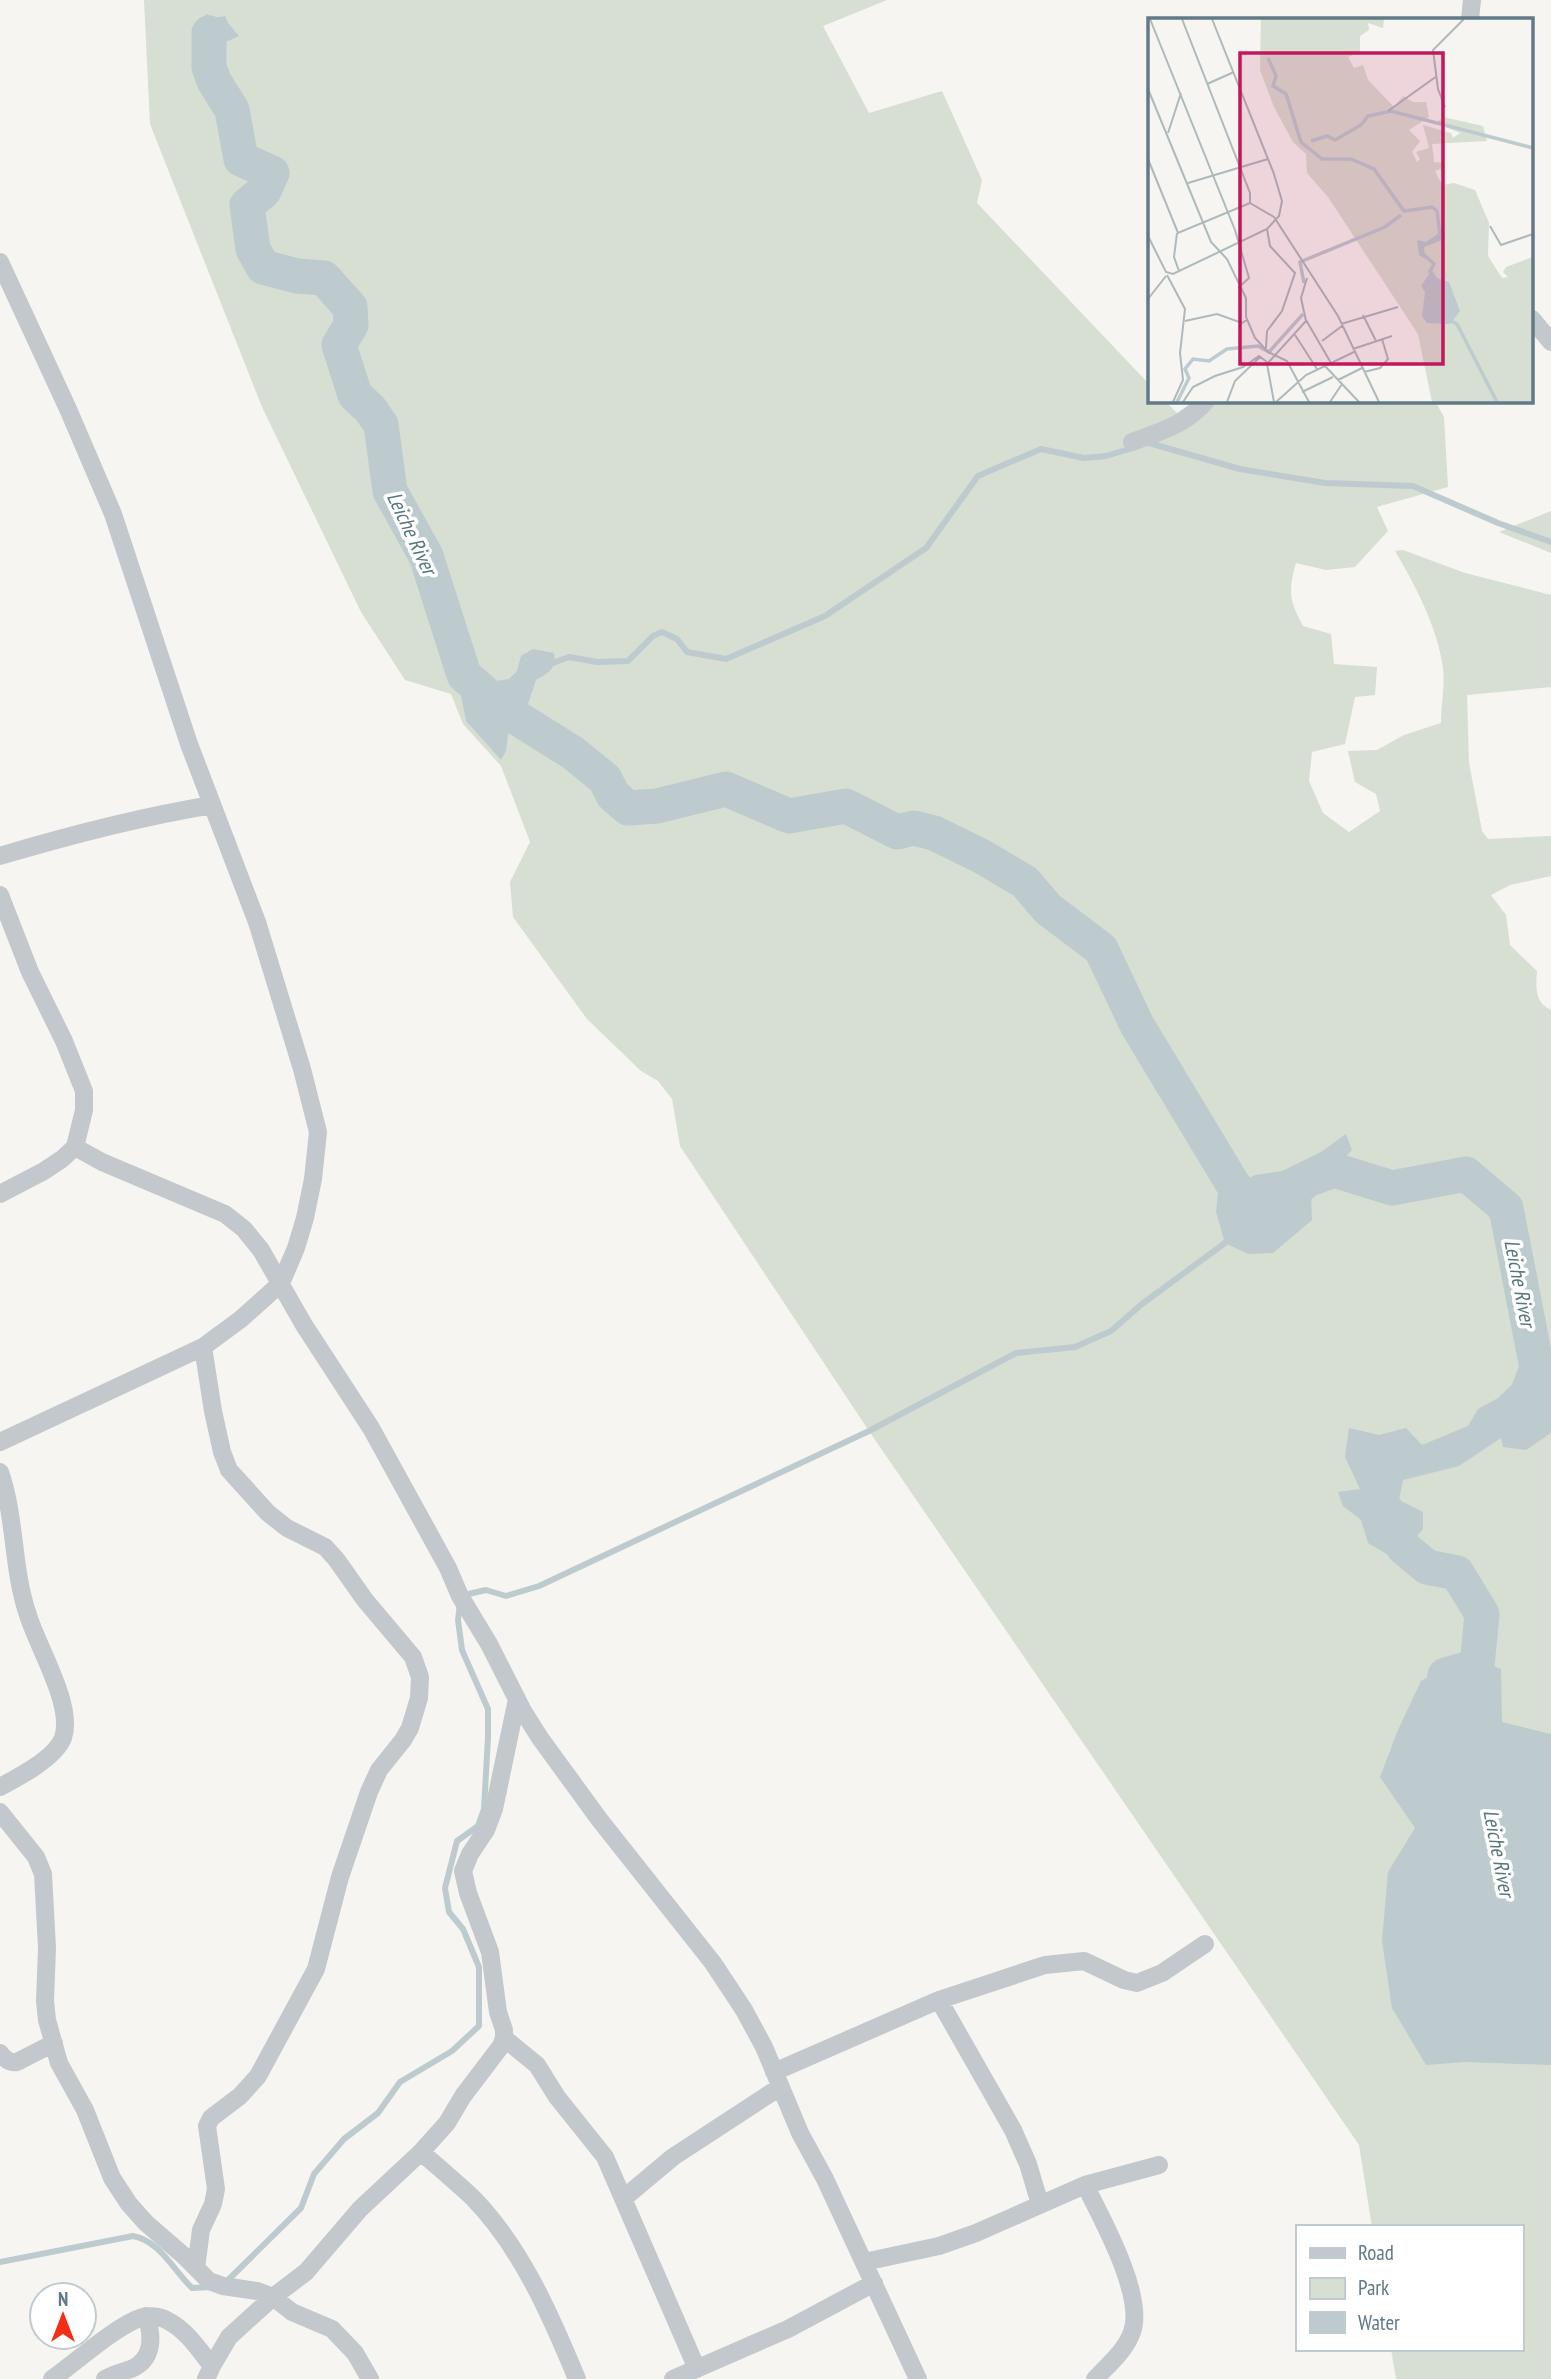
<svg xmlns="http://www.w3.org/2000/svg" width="1551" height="2379" font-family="'PT Sans Narrow',sans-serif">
<rect width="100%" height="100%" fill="#f6f5f1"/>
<path fill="#d7ded2" d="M144,0H887L823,26L869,113L942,91L982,180L977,203L1150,385V401H1165L1177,413L1194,401H1435L1444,417L1448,487L1377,507L1388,531L1355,567L1326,570L1296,563C1288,591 1289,600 1303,626L1331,634L1334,664L1377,667L1375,695L1355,697L1345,744L1312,752L1309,781L1323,813L1349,832L1380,811L1376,794L1355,782L1348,751L1377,750L1404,735L1441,723C1441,706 1445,686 1443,668C1438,629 1415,584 1395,551L1403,550L1465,573L1551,595V687L1467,695L1469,763L1482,831L1488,839L1551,836V876L1510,885L1491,895L1506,915L1510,945L1537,971C1536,986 1534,1003 1551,1010V2379H1396L1391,2349H1521V2227H1372L1359,2145L869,1431L680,1146L672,1099L658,1081L641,1071L587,1019L513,917L510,882L530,842L501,766L463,724L451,694L405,680L361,612L262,407L150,124Z
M1551,511V553L1499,532Z"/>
<path fill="#bdcbcf" d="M206,14L215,18L225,16L228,23L239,36L228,41H220L218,45L200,53L194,38Z
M533,649L554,653C557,669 548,673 536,680L523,719L509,727L506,751L501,760L466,721L453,654L463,651L477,674L490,682L509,679L517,671L521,656Z
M1346,1134L1352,1150L1311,1194L1312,1220L1273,1253L1248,1254L1225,1243L1216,1212L1218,1193L1255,1175L1282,1171L1321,1152Z
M1547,1365L1551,1366V1433L1526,1450L1503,1447L1501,1438L1459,1466L1403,1480L1399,1500L1423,1512V1529L1409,1546L1414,1570L1368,1543L1361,1520L1343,1506L1338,1492L1360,1489L1345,1457L1349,1428L1379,1435L1406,1428L1422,1445L1468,1426L1478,1409L1498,1398L1524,1373Z
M1465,1655L1501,1669L1502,1722L1551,1734V2065L1465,2062L1426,2065L1392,2008L1382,1941L1388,1872L1415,1828L1380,1777L1398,1730L1421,1681Z"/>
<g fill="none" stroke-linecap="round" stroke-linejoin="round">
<path stroke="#bdcbcf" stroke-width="6" d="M1149,443L1240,469L1325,483L1413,486L1498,523L1551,542
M550,664L569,657L597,662L628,661L653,636L662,632L677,639L687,652L726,659L825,616L926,548L978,476L1041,449L1084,458L1106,456L1136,447
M464,1595L486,1590L506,1596L539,1586L869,1431L1016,1353L1075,1347L1111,1331L1142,1304L1225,1243L1230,1236
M0,2262L133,2236C160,2241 173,2270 192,2288L211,2287
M224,2284L301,2208L314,2174L344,2139L378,2113L400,2082L452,2051L479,2026V1967L463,1929L449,1912L445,1888L457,1841L478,1826L484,1809L488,1737V1709L462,1650L458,1620L460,1603"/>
<path stroke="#bdcbcf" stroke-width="35" d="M209,33V67L214,81L232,110L241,159L272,173L264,191L247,205L253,249L263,267L297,276L324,278L350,307L351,325L339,345L355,395L370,409L381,425L390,491L426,556L464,675L503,709L573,753L605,779L613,795L628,808L657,806L726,789L789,816L846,806L897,832L914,828L934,833L981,856L1025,882L1048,909L1101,949L1137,1025L1234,1186L1252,1204L1285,1199L1307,1180L1334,1170L1392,1188L1466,1174L1506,1208L1537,1368L1523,1405L1518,1409
M1387,1511L1403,1547L1427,1567L1457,1573L1482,1614L1477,1666L1445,1675L1444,1682"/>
<path stroke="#c2c8cb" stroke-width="18" d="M1470,19L1472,0
M0,262L68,409L113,514L189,744L257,922L302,1069L318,1132L313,1179L305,1218L296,1248L281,1283L241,1319L203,1347L0,1442
M1532,319L1551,342
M1132,442C1159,432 1187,424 1206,401
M0,856C70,835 140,817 212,805
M0,895L30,972L64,1041L84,1091V1110L75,1147L62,1159L44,1171L0,1194
M75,1147L102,1162L225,1214L244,1229L261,1250L304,1325L371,1428L448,1568L460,1596L489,1644L523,1711L540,1738L599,1819L713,1963L744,2010L764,2047L800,2133L825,2179L918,2379
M0,1472C16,1518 12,1569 28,1615C38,1648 74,1705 63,1738C55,1758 19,1777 0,1787
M0,1812L36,1857L43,1874L47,1948L45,2001L47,2020L59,2063L85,2110L112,2178L129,2204L146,2223L183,2255L209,2281L223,2286L257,2291L273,2297L292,2312L332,2329L355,2353L370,2379
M939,2000L1013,2130L1028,2164L1040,2204
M504,2038L537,2065L557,2097L605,2157L697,2369
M0,2053C5,2059 9,2063 17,2062L54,2043
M774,2072L939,2000L1045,1965L1084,1961L1124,1980L1137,1983L1162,1973L1205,1944
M421,2152C438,2167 456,2182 473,2198C521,2247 551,2316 577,2379
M1085,2185C1102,2219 1145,2296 1132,2332C1126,2350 1108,2365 1095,2379
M624,2198L673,2157L780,2087
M864,2262L939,2246L976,2233L1085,2185L1159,2165
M196,2268L201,2230L213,2204L216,2189L207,2126L211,2118L240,2096L258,2076L316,1969L340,1877L369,1792L379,1770L403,1740L410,1728L419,1698L420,1677L413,1657L365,1600L336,1559L325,1547L287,1528L268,1513L229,1470L222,1452L213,1411L203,1347
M52,2379C75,2363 118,2324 143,2317C152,2315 163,2317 170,2322C187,2331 200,2351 212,2366
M105,2379C113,2374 122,2372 131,2369C154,2359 153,2336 146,2316
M206,2379L212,2366L229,2337L273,2297L306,2272L360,2209L421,2152L447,2123L463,2096L501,2046L504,2038V2030L498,2012L490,1952L468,1893L463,1871L470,1854L486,1830L494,1809L517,1699
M673,2379L788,2329L874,2283"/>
</g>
<g text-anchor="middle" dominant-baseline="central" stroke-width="7" stroke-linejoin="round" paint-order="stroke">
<g font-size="21" font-style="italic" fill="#58767c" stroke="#fff">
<text transform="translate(412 533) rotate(65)">Leiche River</text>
<text transform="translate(1520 1283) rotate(79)">Leiche River</text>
<text transform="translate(1499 1853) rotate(79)">Leiche River</text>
</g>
</g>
<g transform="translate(1148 18)">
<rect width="385" height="385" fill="#f6f5f1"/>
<path d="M113,1H236L235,10L220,5L221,12L212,18V34L200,39L206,50L215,47L220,62L246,89L255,78L265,84H278L281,99L261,112L272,123L264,134L269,144L272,141L268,134L281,130L275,107L303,115L305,120L312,115L288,105L295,99L335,108L339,123L284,126L286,144L296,145L297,149L287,153L294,167L306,165L327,172L341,205L340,238L354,260L360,259L355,254L358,249L385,239V384H284L270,316L180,179L159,155L158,136L145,124L126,89L112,52Z" fill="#d7ded2"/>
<path d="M291,215H297V221L276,229L277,241L271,237L269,222L278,224ZM284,252L289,260L301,264L312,293L302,306L279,305L274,298L277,274L273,268Z" fill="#bdcbcf"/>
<path fill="none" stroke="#bdcbcf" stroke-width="3.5" d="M120,40L128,58L125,68L138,76L153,124L174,141H203L226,151L256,193L284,189L289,193L292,217M163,123L179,118L187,122L213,107L220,98L243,93L385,130M274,235L286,246L281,255M156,265L152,244L237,209L253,197M301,302L309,306L349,384M29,384L41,360L37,351L45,341L61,343L79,331L110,328L121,334L155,296"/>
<path fill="none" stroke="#adb9bc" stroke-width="2" d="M2,1L87,212L101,260L90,270M59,66L86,54M0,71L63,224L79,241L98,280V299L107,320L120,334L139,343L161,384M297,89L290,71L285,32L316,1M240,93L289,58M20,115L33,75M0,141L30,215L102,185V175L34,1M40,165L120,141M102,185L126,199L190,298L231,384M342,208L353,227L385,216M29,215L26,239L31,253M0,218L18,254L25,256L119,211L131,198L134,183L126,156L64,1M19,257L37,291L32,335L35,362L25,384M0,281L18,258M215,297L228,323M158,302L183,345M37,303L69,296L94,305L99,302M193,306L250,289M147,317L169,351M174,323L194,308M118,330L119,313L134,293L147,255L122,228L119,211M205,331L244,318M177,348L211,384M216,354L232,350L240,341L234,321M190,362L214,350M154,374L185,359M35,384L45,369L67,358L95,349L111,338L119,344M79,384L87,363L112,339M126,384L119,346L158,303L153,280L159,260M128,384L158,357L206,334M182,384L194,366"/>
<path fill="#c2185b" fill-opacity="0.15" stroke="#c2185b" stroke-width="3.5" d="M92,35H295V346H92Z"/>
<rect width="385" height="385" fill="none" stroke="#617a86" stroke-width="3.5"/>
</g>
<rect x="1296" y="2225" width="228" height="126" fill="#ffffff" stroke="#c0cacf" stroke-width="2"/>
<rect x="1310" y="2248" width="35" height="10" fill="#c2c8cb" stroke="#c0cacf" stroke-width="2"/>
<text x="1358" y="2260" font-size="21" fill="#617a86">Road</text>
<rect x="1310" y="2278" width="35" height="21" fill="#d7ded2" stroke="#c0cacf" stroke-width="2"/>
<text x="1358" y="2295" font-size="21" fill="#617a86">Park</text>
<rect x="1310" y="2312" width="35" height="21" fill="#bdcbcf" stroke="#c0cacf" stroke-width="2"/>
<text x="1358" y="2330" font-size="21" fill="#617a86">Water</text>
<g transform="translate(63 2316)"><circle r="33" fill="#ffffff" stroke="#c0cacf" stroke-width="2"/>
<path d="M0-5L12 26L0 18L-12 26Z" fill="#f42d13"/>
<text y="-10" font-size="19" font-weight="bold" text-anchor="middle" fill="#617a86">N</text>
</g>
</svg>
